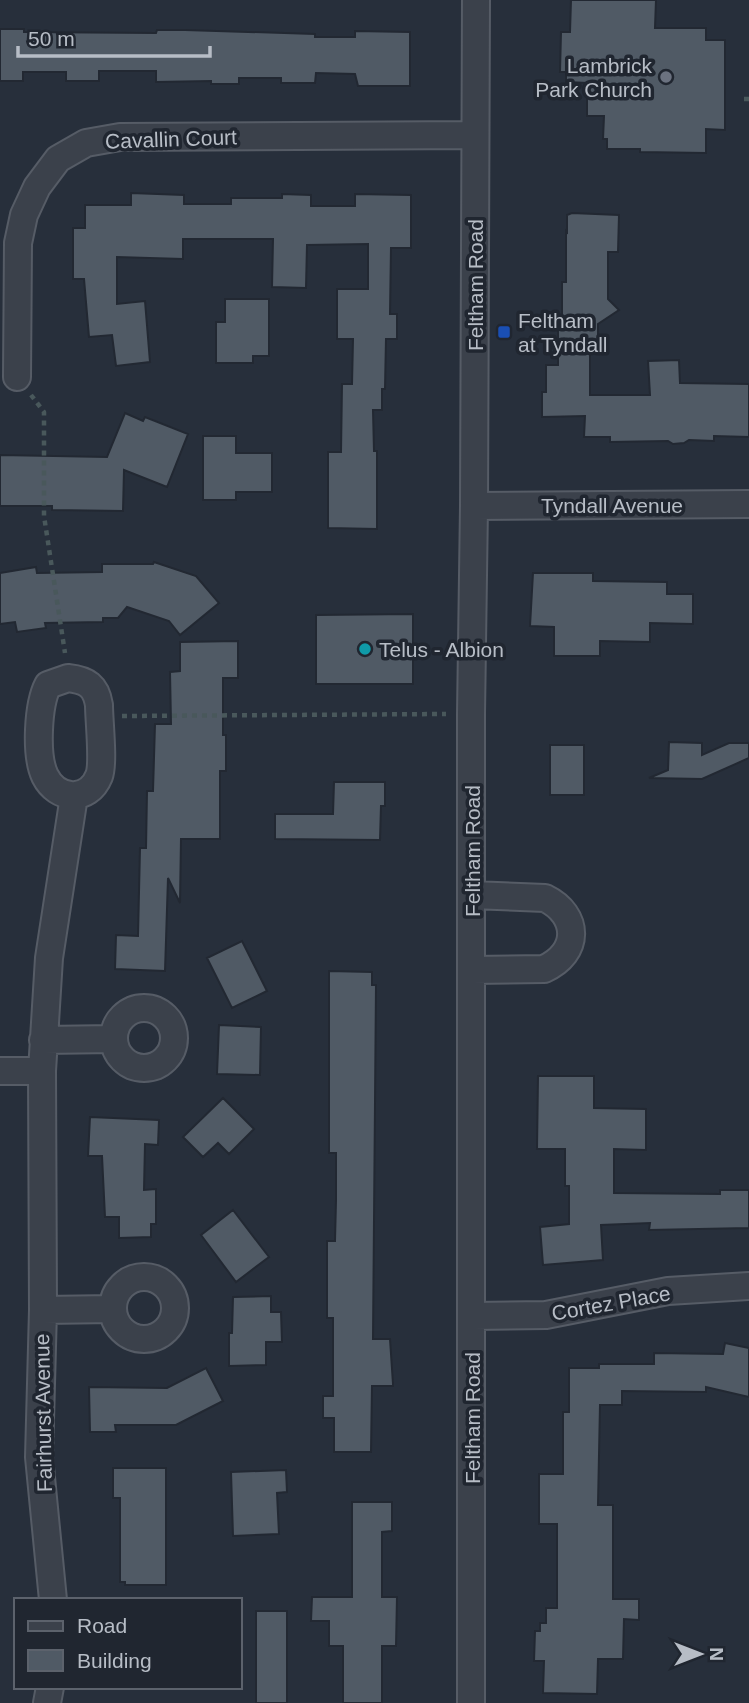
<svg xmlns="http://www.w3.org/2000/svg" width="749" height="1703" font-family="Arial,sans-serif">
<rect width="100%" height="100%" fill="#272f3b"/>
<path fill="#505a65" stroke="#222832" stroke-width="2" d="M571,0H656L655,28H706V40H725V130L706,129V153L640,152V149H607V139H603L604,116H587V83L566,82V72H560L561,32H570Z
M0,29H24V32L156,33L157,30H185L315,34V37H355V31L410,32V86H358L355,74L316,73L315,83H281V78H239V84H211V81L156,82V71H99V81H66V72H23V81H0Z
M131,193L184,195V204H231V198H282V194L311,195V206H355V194L411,195V248H391L390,314H397V339H386L385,389H382V410H373L374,451H377V529L328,528V452H341L342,384H352L353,339H337V289H368V244L307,245L306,288L272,287L273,239H183V259L117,257V304L145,301L150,362L116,366L112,335L89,337L84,279H73V228H85V205H131Z
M572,213L619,215L618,252H608V299L619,310L598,324V351H590V395H650L648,361L679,360L680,383L749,384V437L714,436V441L689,440L684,443L673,444L668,441L610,442V437H584L585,416L542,417V392H546V365H558V318H562V282H566V231L567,232V215Z
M225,299H269V356H253V363H216V322H225Z
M125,413L143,421L145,417L188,434L167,487L124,470L123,511L52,510V506H0V455L107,457Z
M203,436H236V453H272V492H236V500H203Z
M154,562L196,576L219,603L180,635L169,621L127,607L118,618H103V622L45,623L46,628L17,632L15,622L0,624V573L36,567L37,573L102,572V564H153Z
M533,573H593V581L667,582V594H693V624L650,623V642L600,641V656H554V627L530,626Z
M413,614V684H316V615Z
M238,641V678H223V735H226V771H220V839H181L180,903L168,878L165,971L115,969L116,935L138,936L140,848H146L147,791H153L155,724H171L170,672L180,671V642Z
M669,742L702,743V755L729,743H749V758L702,779L649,778L668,770Z
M550,745H584V795H550Z
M334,782H385V806H381L380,840L275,839V814H333Z
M242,941L267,991L232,1008L207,958Z
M329,971L372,972V985H376L373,1339H390L393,1384V1386H372L371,1452H334V1418H323V1396H333V1318H327V1241H335L336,1200V1153H329Z
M219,1025L261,1027L260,1075L217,1074Z
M538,1076H594V1108L646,1109V1150L614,1149V1193L720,1194V1190H749V1228L649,1230L650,1223L601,1225L603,1260L543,1265L540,1227L569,1224V1186H565V1149H537Z
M223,1098L254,1129L229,1154L218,1143L203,1157L183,1137Z
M90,1117L159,1120L158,1145L145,1144L144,1190L156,1189V1224H151V1237L119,1238V1217H105L102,1156H88Z
M233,1210L269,1257L236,1282L201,1235Z
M271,1296V1312H281L282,1342H266V1365L229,1366V1333H232L233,1297Z
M725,1343L749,1348V1397L706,1387V1392L622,1391V1405H600L598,1505H613V1599H639V1620L624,1619L623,1659H598L597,1694L543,1693L544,1661H534L535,1631H540V1623H546V1608H557V1524H539V1474H563V1412H569V1368H599V1364H654V1353L723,1354Z
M206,1368L223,1401L176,1425H115L116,1432H90L89,1387L167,1388Z
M113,1468H166V1585H125V1582H120V1498H113Z
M286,1470L287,1492L277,1493L279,1534L233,1536L231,1472Z
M352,1502H392V1531L382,1532V1597H397L396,1646H382V1703H343V1646H329V1621H311L312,1597H352Z
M256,1611H287V1703H256Z"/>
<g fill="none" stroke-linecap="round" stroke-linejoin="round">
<defs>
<path id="minor" d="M17,377L18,243L24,215L37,187L58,159L86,143L120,137L475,135
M474,506L749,504
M68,678C87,680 96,686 99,705C99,721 104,763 99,776C88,803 57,800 45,776C35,755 38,704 48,685Z
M472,895L545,898C580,915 580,953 544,969L472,970
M114 1038a30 30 0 1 1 60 0a30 30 0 1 1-60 0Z
M43,1040L114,1039
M0,1071H42
M113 1308a31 31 0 1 1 62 0a31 31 0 1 1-62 0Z
M43,1310L113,1309
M473,1316L546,1315L668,1291L749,1286
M53,1600L39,1457L43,1310L42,1071L49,958L74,796
M47,1703L50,1687
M471,1703V714L474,506L476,0"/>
</defs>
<use href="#minor" stroke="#565c66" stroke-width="30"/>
<path stroke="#49585b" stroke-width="4.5" stroke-dasharray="5 5" stroke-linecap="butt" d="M744,99H749
M31,395L44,412V516L65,653
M122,716L446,714"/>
<use href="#minor" stroke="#3b414b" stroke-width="26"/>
</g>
<circle fill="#6b7280" stroke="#202630" stroke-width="2.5" cx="666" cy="77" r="7"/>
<rect fill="#1a4fb4" stroke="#202630" stroke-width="2.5" x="497" y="325" width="14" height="14" rx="3.5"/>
<circle fill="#0f9aa8" stroke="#202630" stroke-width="2.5" cx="365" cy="649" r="7"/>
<g text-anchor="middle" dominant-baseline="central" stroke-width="7" stroke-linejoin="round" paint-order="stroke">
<g font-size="21" fill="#b7bdc6" stroke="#202630" text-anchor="start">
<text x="652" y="65" text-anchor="end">Lambrick<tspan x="652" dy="24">Park Church</tspan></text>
<text x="518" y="320">Feltham<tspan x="518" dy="24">at Tyndall</tspan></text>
<text x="379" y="649">Telus - Albion</text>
</g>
<g font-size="21" fill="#b7bdc6" stroke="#202630">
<text transform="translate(171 139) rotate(-2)">Cavallin Court</text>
<text transform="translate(475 285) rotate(-90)">Feltham Road</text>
<text x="612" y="505">Tyndall Avenue</text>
<text transform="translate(472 851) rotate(-90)">Feltham Road</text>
<text transform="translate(611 1303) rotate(-10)">Cortez Place</text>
<text transform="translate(43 1413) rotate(-91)">Fairhurst Avenue</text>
<text transform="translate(472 1418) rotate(-90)">Feltham Road</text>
</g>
</g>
<rect x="14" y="1598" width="228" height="91" fill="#202630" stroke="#5c626c" stroke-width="2"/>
<rect x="28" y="1621" width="35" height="10" fill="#3b414b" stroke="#5c626c" stroke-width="2"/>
<text x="77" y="1633" font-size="21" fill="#b7bdc6">Road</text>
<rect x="28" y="1650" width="35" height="21" fill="#505a65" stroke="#5c626c" stroke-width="2"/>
<text x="77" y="1668" font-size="21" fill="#b7bdc6">Building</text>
<g transform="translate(700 1654) rotate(90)" stroke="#202630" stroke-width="5" paint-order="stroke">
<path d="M0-5L12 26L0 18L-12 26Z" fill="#b7bdc6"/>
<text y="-10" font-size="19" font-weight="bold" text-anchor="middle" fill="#b7bdc6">N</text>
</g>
<path d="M18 46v10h192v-10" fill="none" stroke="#b7bdc6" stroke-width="3.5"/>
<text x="28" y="46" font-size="21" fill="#b7bdc6" stroke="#202630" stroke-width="5" paint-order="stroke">50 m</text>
</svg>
